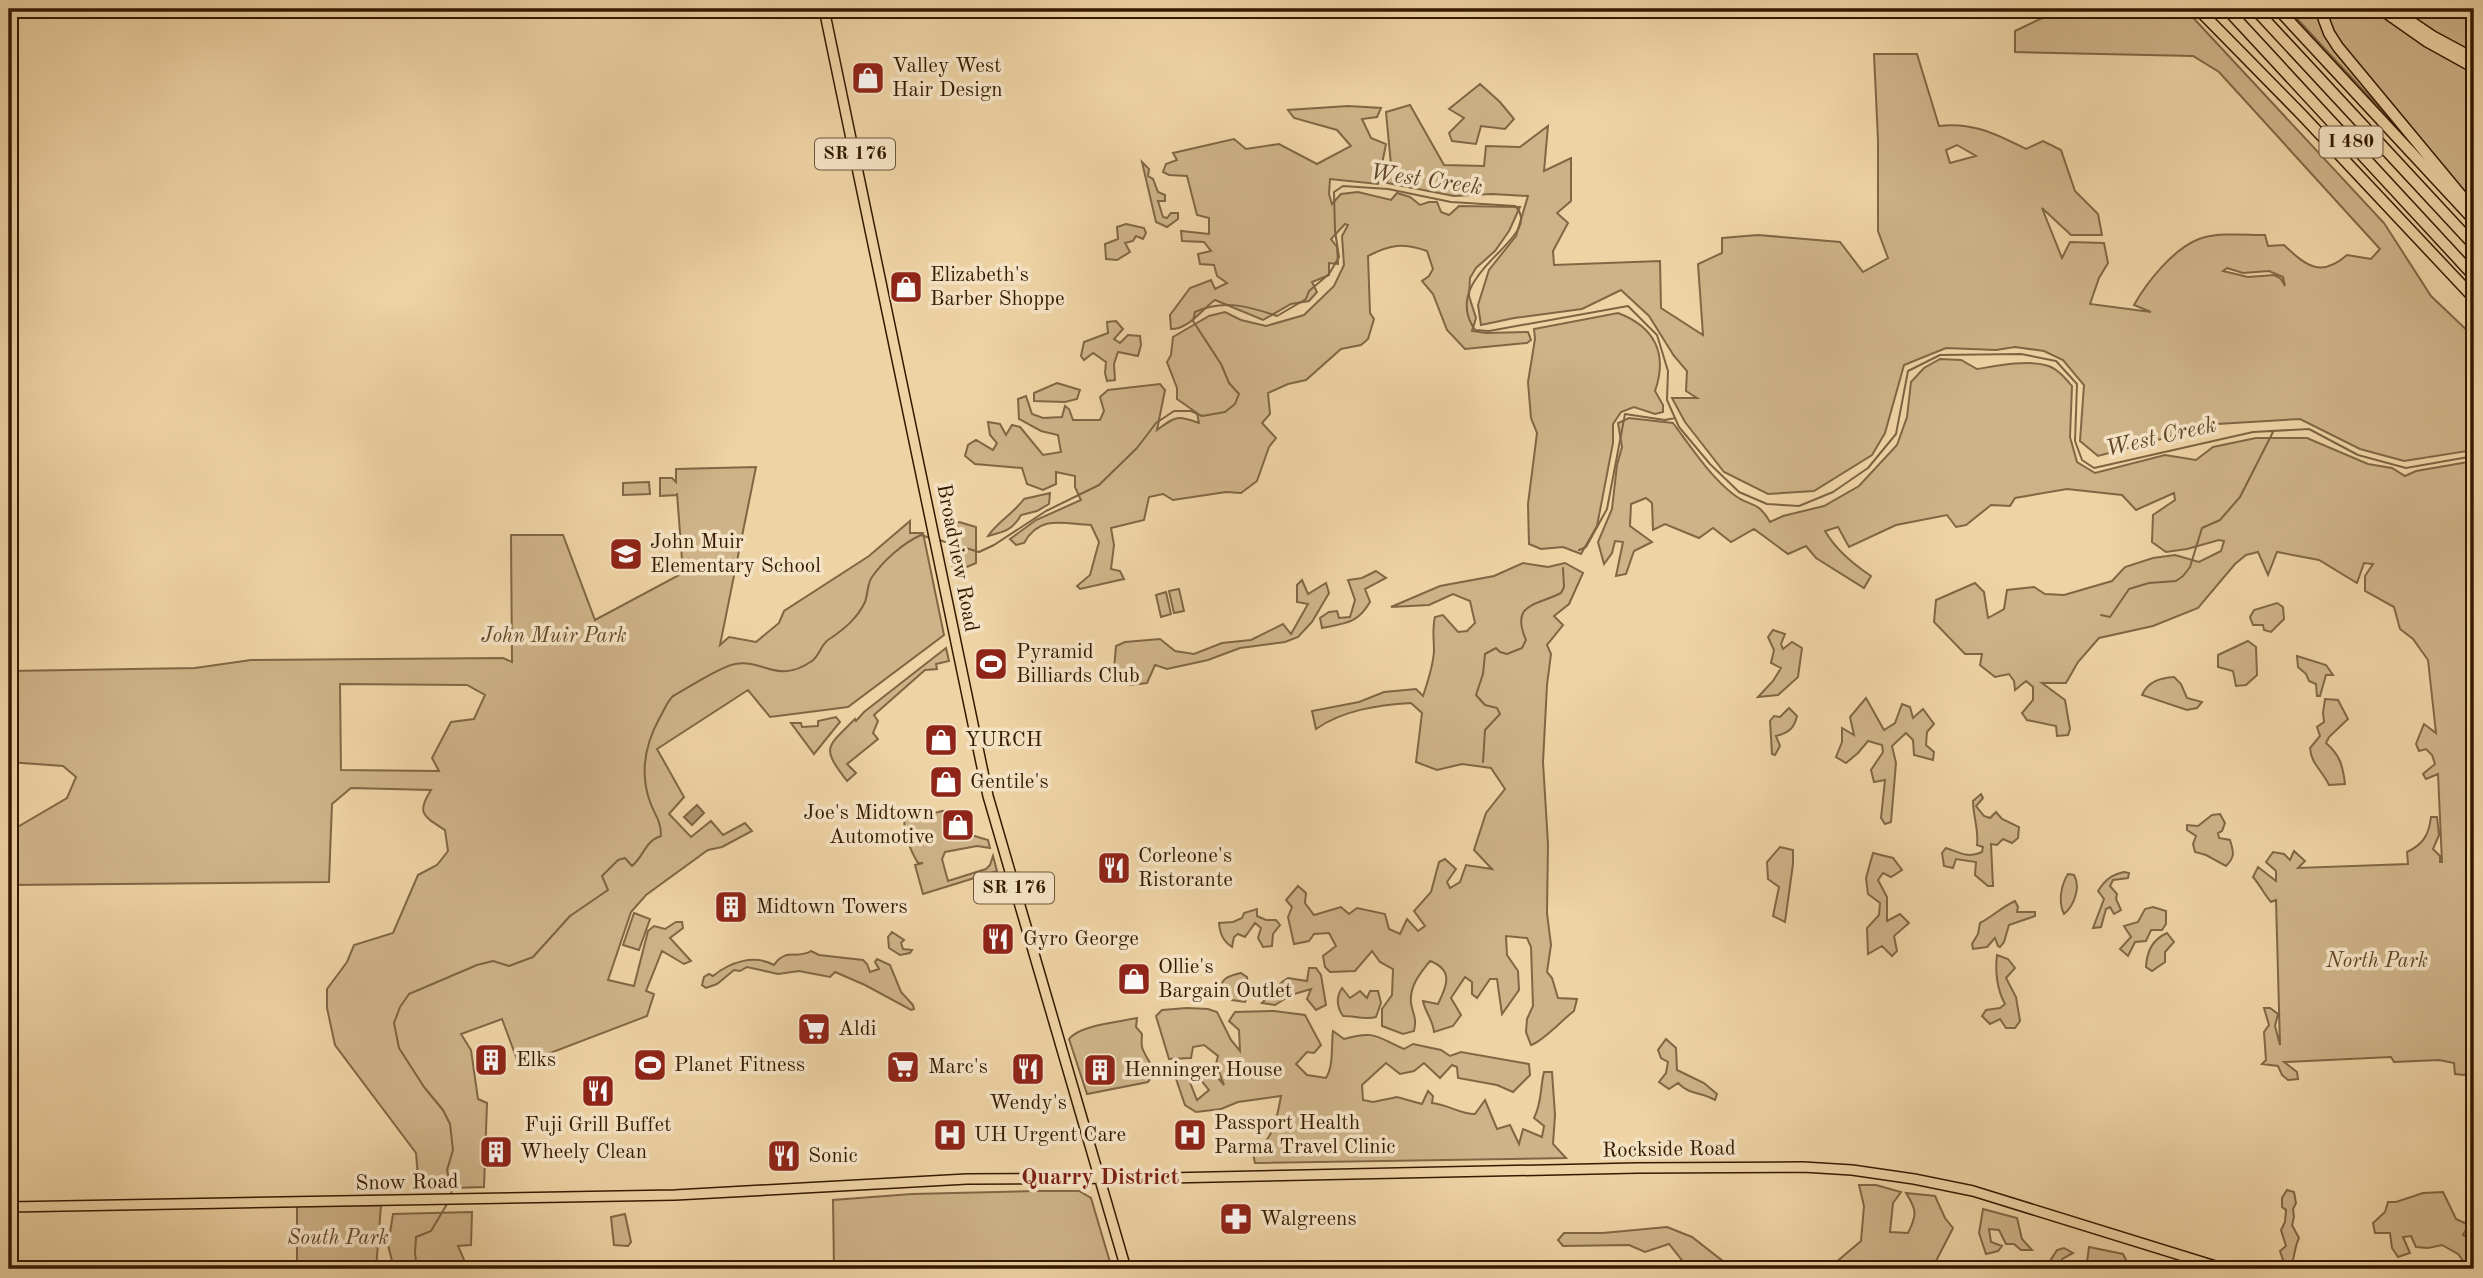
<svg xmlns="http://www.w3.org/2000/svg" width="2483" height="1278" font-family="'Old Standard TT',serif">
<rect width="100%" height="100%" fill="#eed3a4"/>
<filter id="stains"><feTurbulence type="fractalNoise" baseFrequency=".00286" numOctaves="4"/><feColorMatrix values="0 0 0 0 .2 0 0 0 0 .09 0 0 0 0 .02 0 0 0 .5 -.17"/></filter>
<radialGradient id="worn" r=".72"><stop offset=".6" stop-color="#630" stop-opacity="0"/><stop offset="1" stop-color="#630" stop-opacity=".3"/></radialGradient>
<path fill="#ceb388" stroke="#816644" stroke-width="2" fill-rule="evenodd" d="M2061,9H2185L2384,223L2431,296L2474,337V450L2404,461L2360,449L2300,419L2217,424L2098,456L2080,441L2084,385L2063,360L2044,351L2015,347L1996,350L1946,348L1904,365L1885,433L1872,455L1814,491L1768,494L1724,472L1685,422L1672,398H1697L1686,391L1687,371L1674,356L1649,316L1621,290L1582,309L1514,318L1481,325L1478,305L1489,270L1516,236L1528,196L1492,194L1454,196L1387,183L1391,165L1386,112L1410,105L1444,165L1484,166L1486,146L1520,147L1548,126L1544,171L1571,158V201L1557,213L1568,223L1553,251L1554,265L1660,261L1661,308L1703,335L1698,264L1722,253V238L1758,235L1840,242L1863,272L1888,258L1878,231V140L1874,54H1917L1939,126C1973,122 1996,134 2026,149L2043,141L2061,150L2075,191L2098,214L2102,235H2071L2042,208L2062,258L2070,242L2104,243L2108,263L2099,278L2090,304L2151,312L2134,305C2147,282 2173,249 2199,239C2219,232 2244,235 2265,235L2268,246L2284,245C2306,266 2321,278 2347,255L2371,259L2380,249L2219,72L2193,56L2015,52V31ZM1957,145L1976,156L1950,163L1946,150ZM2227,268L2243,273L2269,271L2283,277L2285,286L2281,279L2274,275L2248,277L2223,271Z
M2288,9H2316L2327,37L2398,124L2399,129Z
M2320,9H2380L2474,68V211L2348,60Z
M2393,9H2446L2449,12L2474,17V58Z
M1480,84L1500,102L1514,119L1505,129L1481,126L1476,144L1452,141L1449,133L1464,118L1449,109Z
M1348,106L1381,108L1377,117L1362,119L1371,138L1386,144L1378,184L1330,179L1329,194L1332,204L1341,194L1358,192L1391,200L1397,193L1410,197L1420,205L1429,202H1437L1441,212L1449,215L1459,206L1520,207L1509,231L1495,251L1476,268L1470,278L1469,296L1476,318L1472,331L1486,333L1528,332L1531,340L1527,343L1465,349L1447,330L1433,294L1422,281L1429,276L1433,269L1427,251C1403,243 1391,244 1368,256L1370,313L1374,319L1368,339L1361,345L1341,349L1306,380L1288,384L1268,393L1270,414L1262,423L1276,438L1269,447L1257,481L1241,493L1226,492L1173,500L1163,494L1149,497L1144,520L1111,528L1114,545L1111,569L1120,571L1124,579L1080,589L1077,586L1090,575L1099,542L1091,525C1064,524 1040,514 1024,543L1016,545L1010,539L1036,520L1081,500L1075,487V476L1056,472V484L1043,490L1027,484L1022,468L975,464L965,456L968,445L976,440L993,450L997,443L990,435L988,422L1000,424L1006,435L1012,425L1020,427L1043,455L1061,452L1058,435L1041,431L1019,419L1018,399L1026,396L1032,414L1043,418L1062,417L1065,406L1069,409L1073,420H1100L1104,411L1100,397L1108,390L1160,384L1165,390L1157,430C1176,416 1177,415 1199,423L1197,413L1177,399V388L1167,362L1171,355L1173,337L1209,316L1225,312L1241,320L1266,326L1304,315L1334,286L1344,265L1342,236L1348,225L1345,224L1331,239L1337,247L1338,264L1329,263V275L1312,282L1317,292L1309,301L1291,304L1263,320L1215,300C1201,310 1189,329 1171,329L1170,315L1190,288L1211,280L1215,289L1227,283L1217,276L1214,265L1200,264L1198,254L1211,251L1204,242L1182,241L1181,231L1209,234V218L1197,215L1187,176L1169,175L1163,172L1166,164L1177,160L1173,153L1234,139L1246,149L1279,144L1317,164L1351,146L1337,130L1294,118L1288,110Z
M1142,162L1149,169L1148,176L1153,179L1158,192L1165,195V201H1158L1163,217L1167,218L1171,213H1178V219L1167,227L1156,222Z
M1126,224L1144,228L1146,233L1143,239L1136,236L1133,241L1125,243L1130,252L1117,260L1106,259L1105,244L1118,239L1117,227Z
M1618,313C1655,327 1668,354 1655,391L1663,405V412L1655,414L1634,407L1621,412L1613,424V443L1597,526L1581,554L1563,547L1541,549L1529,544L1528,504L1537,433L1531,418L1528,382L1535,339L1534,329Z
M1116,321L1123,329L1114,339L1120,343L1128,335L1140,336L1141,345L1138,356L1118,352L1114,364L1115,380L1107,381L1105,373L1106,362L1093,353L1084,360L1081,356L1084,342L1108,333L1107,322Z
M1940,359L1961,360L1977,369C1996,366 2026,360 2045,365C2056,367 2065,378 2072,386L2070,437L2077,462L2095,473L2165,455L2196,460L2213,447L2256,438H2307L2368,464L2392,468L2405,476L2416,471L2474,461V1070L2464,1075L2455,1074L2454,1063L2439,1060L2394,1062L2391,1057L2284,1062L2297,1072L2298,1079L2288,1080L2282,1075L2278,1066L2262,1064L2266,1060L2264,1032L2269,1025L2264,1008H2270L2278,1014L2275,1026L2280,1045L2276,900L2271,902C2264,894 2260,885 2253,877L2258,867L2276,881V871L2266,862L2273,852L2284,854L2290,860L2294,851L2305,861L2298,868L2408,864L2407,852C2424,844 2429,834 2431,817H2437L2439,835L2433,849L2440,856V862H2442L2438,774L2426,779L2423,774L2435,764L2432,755L2426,749L2419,751L2416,744L2424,724L2436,733L2428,660L2413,639L2400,629L2394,607L2365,591V576L2373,564L2364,563L2357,583L2319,560L2277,552L2268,575L2258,552L2246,555L2235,564L2198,608L2153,626L2099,638L2078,662L2066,683H2042L2065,700L2070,729L2068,735L2057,736L2056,726L2027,720L2022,713L2033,700V687L2026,681L2015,690L2014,681L2009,674L1995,677L1980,665L1982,654H1965L1934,622L1936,600L1975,583L1984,592L1988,618L2004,609L2007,590L2034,587L2045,594L2064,595L2112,581L2125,567L2153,558L2175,555L2199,562L2221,551L2224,541L2219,540L2187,549L2166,552L2152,542L2153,515L2175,500L2174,493L2136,510L2122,495L2067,489L2015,498L2010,506L1991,505L1966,525L1956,527L1947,515L1896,525L1849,547L1838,527L1825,531C1836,550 1853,564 1871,576L1864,588L1816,558L1806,546L1788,554L1754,529L1731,542L1713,528L1699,538L1665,524L1653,530L1652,503L1646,498L1631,504L1630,526L1652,542L1634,551L1626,574L1616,576L1623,542L1615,541L1612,553L1604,564L1598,542L1612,509L1617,465L1622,447L1618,423L1629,418L1673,423C1691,447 1709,475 1733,494C1750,508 1757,499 1770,522L1783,516L1824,506L1859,486L1897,445L1907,417L1911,382L1924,368Z
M1057,383L1080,390L1077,399L1065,402L1034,401V393Z
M756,467L720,645L729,637L756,642L779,623L784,611L869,556L910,521V533H923L944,635L848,707L770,717L748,690L657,749L684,797L669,814L691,837L711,821L723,835L745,823L752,831L722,847L708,850L646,895L631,912L608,980L634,986L648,931L654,926L665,929L676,922H682L683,928L670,938L691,961L684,964L662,951L646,991L654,994L647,1016L519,1065L502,1019L461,1034L471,1050L478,1099L487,1103L484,1187L419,1189L416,1153L335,1045L327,1008V989L347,962L354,945L393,933L418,875L437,865L448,851L445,830C423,816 416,813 431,790L351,788L332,804L329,882L9,885V832L67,798L76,777L63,766L9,762V671L195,668L251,660L503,658L512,662L511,535H563L595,620L683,573L677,493V495L660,496V478H672L676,482V469ZM340,684L467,685L485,695L474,719L451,722L432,758L439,771L341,770Z
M649,482L650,494L623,495V483Z
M1050,493L1049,504L1037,511L1021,515C1013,530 1004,532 988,536C998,521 1013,514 1024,499Z
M959,522L976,527V563L955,572L950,561L948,550L961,549L960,542L949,536L944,529Z
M1523,563L1548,567L1565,563L1583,573L1569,604L1554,616L1563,625L1547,645L1551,654L1547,685L1543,762L1548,844L1547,913L1551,945L1547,972L1552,978L1558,998L1577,999L1574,1011C1562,1020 1542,1042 1531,1045L1526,1032L1527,1019L1533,1006L1531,947L1527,938L1506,936L1507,955L1518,971L1519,990L1502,1014L1497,979H1490L1477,998L1472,994V982L1465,977L1451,998L1461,1015L1453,1026L1434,1032C1433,1020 1425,1012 1423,1001L1438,1004C1447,986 1454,970 1430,961C1421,972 1409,986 1411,1003C1413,1015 1417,1017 1414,1031L1403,1034L1382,1026V1009L1392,995L1393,969L1380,962L1372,951L1355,971L1330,972L1325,967L1323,956L1336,946L1329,933L1314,934L1309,941L1294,944L1288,917L1292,907L1286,900L1298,886L1306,893L1305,903L1314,915L1341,907L1349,914L1357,908L1385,914L1389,929L1400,934L1407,919L1418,931L1425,926L1414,911L1431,892L1439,862L1445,859L1456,869L1447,882L1450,888L1460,882L1466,865L1492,869L1474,850L1486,813L1505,789L1491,768L1462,764L1437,770L1416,762L1422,713L1411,703C1378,705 1343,710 1316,729L1312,711L1359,702L1384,692L1416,689L1423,696C1428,681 1433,667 1434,651C1434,639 1432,629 1435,617L1443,615L1458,632L1467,631L1475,623L1470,601L1453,594L1429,605L1391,607L1440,586L1494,576Z
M1376,571L1386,578L1365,589L1370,602C1357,624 1346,623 1322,628L1320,618L1329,612L1337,611L1339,618L1350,617L1355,600L1348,580L1362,578Z
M1302,580L1308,594L1326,583L1329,593L1312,622L1298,637L1285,642L1240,648L1208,660L1167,669L1155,665L1147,683L1130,685L1131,671L1114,669L1116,646L1125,642L1160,639L1175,651L1194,654L1222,643L1251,640L1283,624L1291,634L1308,604L1297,602V585Z
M1179,589L1184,611L1174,613L1169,591Z
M1166,592L1171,614L1161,617L1156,595Z
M2277,603L2283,607L2284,619L2271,632L2264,630L2263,625H2253L2250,617L2254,610Z
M1773,630L1785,634L1781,644L1783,649L1792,642L1802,648L1798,677L1778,695L1758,697L1773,681L1781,668L1771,663L1774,650L1768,637Z
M2248,641L2256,647L2257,675L2246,685L2236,686L2233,671L2218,667V655Z
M946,648L949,661L936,664L937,669L925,670L874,715L878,721L873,733L878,739L847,764L856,773L847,781C821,747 826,748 855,719L856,721L864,712Z
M2297,656L2326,665L2333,675H2326L2320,696H2317L2316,684L2309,681L2306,674L2298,667Z
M2174,677L2181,684L2187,698L2202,702L2197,708L2187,710L2142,695C2148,681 2161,678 2174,677Z
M1866,698L1884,730L1895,723L1902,704L1910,707L1913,718L1923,709L1934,724L1927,732L1926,745L1934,752L1933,760L1914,755L1913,740L1906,733L1892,746L1896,763L1891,822L1885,824L1881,818L1885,780L1874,782L1871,770L1883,752L1882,745L1868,741L1858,753L1846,763L1836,757L1842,742V728L1854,735L1850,717Z
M2325,699L2338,700L2348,719L2329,737L2326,743C2340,755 2343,766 2345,784L2329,785C2322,770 2311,764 2310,748L2320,736L2317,727L2324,722L2323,713Z
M1789,708L1797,716C1794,729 1788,733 1776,736L1780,746L1775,755L1772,754L1770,721L1774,716L1780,717Z
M836,717L840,722L814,754L791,723H801L802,727L818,726V721Z
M1981,794L1983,798L1976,806L1984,816L1990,818L1996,812L2002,819L2019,827L2018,838L2012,843L2003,839L1997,845L1991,844L1993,886H1988L1975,875L1976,862L1956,859L1953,868L1944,866L1942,853L1946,848C1959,852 1968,859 1982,852L1983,847L1977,845C1979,830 1973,816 1973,801Z
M942,811H944L947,821L953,822L960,836L971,835L988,840L990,848L977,846L945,852L942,859L948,881L986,869L990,865L993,856L997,871L923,894L915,865L923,863H918C911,852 902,830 905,817L922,818L923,816Z
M2220,814L2225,823L2222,831L2218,833L2219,838L2230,840C2234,853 2235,857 2226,866L2206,855L2195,852L2193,844L2196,836L2187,830V825L2198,826L2212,815Z
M1780,847L1793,850V864L1785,922L1773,916L1779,887L1768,879L1767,862Z
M1873,853L1893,858L1902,870L1891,877L1883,873L1878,880L1887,897V921L1900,914L1909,923L1894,936L1897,951L1892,956L1882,946L1868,954L1867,928L1879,915L1880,903L1868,894L1866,878Z
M2124,872L2129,873L2128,878L2113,880L2110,886L2117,894L2116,899L2121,910L2114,914L2110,907L2106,909L2101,927L2093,928L2104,899L2098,891C2105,880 2111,875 2124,872Z
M2068,874L2074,875C2081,887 2074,906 2064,914C2058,902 2061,885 2068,874Z
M2015,901L2018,907L2017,912H2035V916L2009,925L2004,942L2000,947L1998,946L1995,938L1987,947L1973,949L1972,944L1978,934L1980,923C1993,916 2002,907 2015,901Z
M2153,907L2166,911V924L2162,930H2151L2146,941L2135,942L2128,956L2120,949L2131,937L2124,926L2138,922L2145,909Z
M1257,909V916L1266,920H1276L1280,925L1273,934L1272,946L1263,947L1258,938L1261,928L1255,923L1245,937L1238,934L1234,937L1232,947C1223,941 1220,934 1219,923L1233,922L1242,918L1244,913Z
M634,913L650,919L639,950L623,945Z
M892,932L904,940L901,943L903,949L912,950L910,953L900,955L889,948L888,937Z
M2167,933L2174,942L2165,952V962L2152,971L2146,967C2147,951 2152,940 2167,933Z
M811,951L819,955L863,960L867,964L870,972L879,969L875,962L877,959L890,965L901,992L913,1005L914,1009L911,1010L865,985L835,972L830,977L799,971L778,974L747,967L740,971L734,970L717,984L706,988L702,985L704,977L709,974L713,976C730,962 754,954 774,965C786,947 797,960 811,951Z
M1997,955L2008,959L2015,968L2006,978L2016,997L2020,1021L2015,1028H2006L2000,1019L1990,1024L1982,1016L1986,1010L2000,1008L2005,1004C1997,990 1995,971 1997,955Z
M1309,968H1316L1321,975L1326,1005L1316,1010L1307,999L1311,989L1291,995L1275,1005L1262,1003C1273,993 1274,986 1288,978L1307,981Z
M1241,973L1247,977L1248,993L1245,1002L1232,1000L1220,991C1221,978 1228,976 1241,973Z
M1342,988L1350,998L1360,991L1367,998L1370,991H1378L1381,1003L1376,1017C1364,1020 1355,1016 1343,1016C1337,1007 1336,997 1342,988Z
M1187,1008L1208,1009L1217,1012L1231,1040L1240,1051L1239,1030L1229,1021L1235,1012L1274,1011L1305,1015L1321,1045L1314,1053L1307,1052L1296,1064L1307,1075L1326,1078C1334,1065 1331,1046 1333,1031L1344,1039C1376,1030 1376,1037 1404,1049L1413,1044L1441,1050L1450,1056L1461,1052L1529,1064L1530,1075L1513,1092L1497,1085L1458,1078L1457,1067L1452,1065L1440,1078L1424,1063L1414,1071L1400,1074L1386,1063L1362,1085L1363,1100L1373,1102L1397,1097L1422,1104L1428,1091L1433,1096L1432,1103C1450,1105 1459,1114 1475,1114L1485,1100L1497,1129L1510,1125L1519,1144L1523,1129L1542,1137L1544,1126L1534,1118C1542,1103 1540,1088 1544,1072H1552L1555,1115L1553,1144L1566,1158L1255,1163L1253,1154C1273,1140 1277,1119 1281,1096L1238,1102L1221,1109L1196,1112L1185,1105L1174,1073L1185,1070L1197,1100L1209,1090L1195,1073L1209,1067L1224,1085L1216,1064L1218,1056L1204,1045L1193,1047L1191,1058L1169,1059L1156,1016L1162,1010Z
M1137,1018L1136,1027L1142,1034C1142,1037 1141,1044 1142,1047C1146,1061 1159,1067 1148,1082L1087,1094L1069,1039C1080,1025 1119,1022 1137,1018Z
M1666,1039L1676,1048L1677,1070L1704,1083L1717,1094L1715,1100C1700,1091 1691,1096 1678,1083L1669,1089L1659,1082L1666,1073L1668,1062L1661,1058L1658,1050Z
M1859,1185H1876L1901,1192L1893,1203L1890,1232L1908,1233C1917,1215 1917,1210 1906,1193L1935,1196L1945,1218L1953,1228L1936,1261L1945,1269H1828L1861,1241L1864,1206Z
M2287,1190L2294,1192L2296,1203L2293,1209L2294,1217L2292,1225L2299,1238C2294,1248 2295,1258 2290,1269H2286L2280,1251L2286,1246L2281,1230L2285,1222L2286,1210L2282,1207V1198Z
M1034,1191H1079L1091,1198L1112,1269H834L833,1200L912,1194Z
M2443,1192L2456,1219L2469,1225L2463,1235L2474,1242V1268L2467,1266L2458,1254L2442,1245L2428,1248L2416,1247L2411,1236L2403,1237L2410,1253L2398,1257L2392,1248L2390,1233H2375L2373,1223L2385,1212L2388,1202H2396L2423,1193Z
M381,1205L376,1269H297V1206Z
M1983,1209L2017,1218L2022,1239L2032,1250H2021L2014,1244H2006L1999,1230L1989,1229L1991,1242L2002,1246L1998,1251L1986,1254L1979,1233Z
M472,1212L471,1245L458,1246L468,1269H394L388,1245L393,1214Z
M625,1214L631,1242L628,1246L614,1245L611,1217Z
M1667,1227L1692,1237L1733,1269H1689L1669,1244L1645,1252L1629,1245L1563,1246L1558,1240L1564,1233H1603Z
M2089,1247L2123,1254L2128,1264L2126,1269H2086Z
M2064,1248L2073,1253L2062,1259L2061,1269H2038L2039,1265L2048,1264L2057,1250Z"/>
<path fill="#af946c" stroke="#7e6341" stroke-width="2" d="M697,805L704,813L692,825L684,817Z"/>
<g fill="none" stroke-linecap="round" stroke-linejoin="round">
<path stroke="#7e6341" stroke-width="2" d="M939,540L979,552L994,545L1046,511L1099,485L1137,448L1156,423L1174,411H1191L1202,416L1225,412L1235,404L1239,394L1229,383L1221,364L1193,321L1195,312C1223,299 1248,306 1277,316L1306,299L1309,291L1329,274L1339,257L1335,231L1334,192L1343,186L1388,189L1451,202L1515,206C1548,238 1436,273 1475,330L1489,331L1628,306L1657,335L1668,371L1667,400L1679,427L1710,464L1739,492L1767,504L1799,506L1833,492L1868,468L1896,434L1908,371L1940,355L2021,354L2056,361L2077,384L2075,441L2082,460L2094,468L2253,432L2309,429L2358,455L2406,468L2474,456
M1579,550L1586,547L1607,509L1625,414L1665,420L1675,418
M2101,615L2110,617L2129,589L2149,583L2176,581L2183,576L2190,567L2202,528L2220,520L2240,497L2273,432
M1483,762L1485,730L1500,714L1497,708L1485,705L1476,695L1483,674L1485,654L1496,648L1500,652L1507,654L1522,648L1526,640C1510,603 1536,606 1561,593L1564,587L1563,568
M450,1196L452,1191L447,1170L453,1150L450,1124L443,1110L424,1087L399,1048L394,1023L400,1007L409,994L477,965L493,961L509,966L533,957L570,916L608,890L602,876L618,860L625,858L632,866C644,856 645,841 661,836C661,819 654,815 649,799C640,771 645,745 659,719C664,711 666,703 673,696C688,688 721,666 735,664C765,659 777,685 812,661C819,656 821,645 828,640C843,630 857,619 865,602C868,594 867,584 872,577C883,561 903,543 921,535L930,538
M417,1269L415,1253L416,1237L431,1231L447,1204"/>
<defs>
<path id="primary" d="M824,9L988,796L1126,1269
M2380,9L2427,42L2474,68
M2393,9L2433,36L2474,58
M9,1207L675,1195L967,1179L1167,1178L1637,1168L1803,1167L1852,1170L1914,1179L1973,1191L2225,1269"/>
<path id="motorway" d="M2198,9L2302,115L2474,298
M2227,9L2474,276
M2255,9L2474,245
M2278,9L2474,220
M2320,9L2329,33L2338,47L2474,211"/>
</defs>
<use href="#primary" stroke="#341900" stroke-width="12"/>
<use href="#motorway" stroke="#341900" stroke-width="13"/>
<use href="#primary" stroke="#eed3a4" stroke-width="9"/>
<use href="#motorway" stroke="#eed3a4" stroke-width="10"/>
</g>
<defs>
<symbol id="shop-square" viewBox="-11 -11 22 22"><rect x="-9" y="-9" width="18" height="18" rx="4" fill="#8f2418" stroke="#f4e2c4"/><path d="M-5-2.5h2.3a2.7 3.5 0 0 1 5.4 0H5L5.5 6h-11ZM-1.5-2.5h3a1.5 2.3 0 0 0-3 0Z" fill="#fff"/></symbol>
<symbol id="school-square" viewBox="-11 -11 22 22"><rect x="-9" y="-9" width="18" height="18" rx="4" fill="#8f2418" stroke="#f4e2c4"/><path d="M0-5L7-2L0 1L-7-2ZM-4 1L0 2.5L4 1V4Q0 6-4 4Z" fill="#fff"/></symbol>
<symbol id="stadium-square" viewBox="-11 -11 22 22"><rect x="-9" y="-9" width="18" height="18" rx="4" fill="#8f2418" stroke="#f4e2c4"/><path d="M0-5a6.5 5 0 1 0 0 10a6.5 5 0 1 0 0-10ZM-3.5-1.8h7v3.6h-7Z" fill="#fff"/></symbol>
<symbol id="restaurant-square" viewBox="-11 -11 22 22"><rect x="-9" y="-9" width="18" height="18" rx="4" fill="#8f2418" stroke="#f4e2c4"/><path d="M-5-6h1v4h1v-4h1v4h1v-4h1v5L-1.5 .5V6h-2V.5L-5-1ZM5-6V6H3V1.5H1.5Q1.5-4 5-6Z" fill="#fff"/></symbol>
<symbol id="building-square" viewBox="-11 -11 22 22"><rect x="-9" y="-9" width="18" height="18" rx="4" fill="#8f2418" stroke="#f4e2c4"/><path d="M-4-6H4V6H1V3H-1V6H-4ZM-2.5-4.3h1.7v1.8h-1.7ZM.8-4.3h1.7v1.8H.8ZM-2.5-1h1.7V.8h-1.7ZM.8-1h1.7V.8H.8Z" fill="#fff"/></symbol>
<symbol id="supermarket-square" viewBox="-11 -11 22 22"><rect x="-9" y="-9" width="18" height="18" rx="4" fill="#8f2418" stroke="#f4e2c4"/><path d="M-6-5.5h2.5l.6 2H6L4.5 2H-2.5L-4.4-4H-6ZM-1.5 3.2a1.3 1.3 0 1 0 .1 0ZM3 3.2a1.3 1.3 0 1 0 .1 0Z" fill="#fff"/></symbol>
<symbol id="hospital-square" viewBox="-11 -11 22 22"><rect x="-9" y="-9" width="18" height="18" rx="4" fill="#8f2418" stroke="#f4e2c4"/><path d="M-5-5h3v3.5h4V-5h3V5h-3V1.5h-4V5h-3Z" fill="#fff"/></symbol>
<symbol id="pharmacy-square" viewBox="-11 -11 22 22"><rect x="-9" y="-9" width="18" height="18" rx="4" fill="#8f2418" stroke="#f4e2c4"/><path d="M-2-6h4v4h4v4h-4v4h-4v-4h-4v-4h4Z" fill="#fff"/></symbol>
</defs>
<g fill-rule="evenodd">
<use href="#shop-square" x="849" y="59" width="38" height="38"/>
<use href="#shop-square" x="887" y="268" width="38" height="38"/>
<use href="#school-square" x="607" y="535" width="38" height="38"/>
<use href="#stadium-square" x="972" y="645" width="38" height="38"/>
<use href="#shop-square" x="922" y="721" width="38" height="38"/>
<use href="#shop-square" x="927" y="763" width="38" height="38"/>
<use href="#shop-square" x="939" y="806" width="38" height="38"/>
<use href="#restaurant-square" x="1095" y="849" width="38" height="38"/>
<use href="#building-square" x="712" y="888" width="38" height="38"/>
<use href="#restaurant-square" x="979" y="920" width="38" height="38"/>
<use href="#shop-square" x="1115" y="960" width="38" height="38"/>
<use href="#supermarket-square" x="795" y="1010" width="38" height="38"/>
<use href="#building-square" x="472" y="1041" width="38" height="38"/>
<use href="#stadium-square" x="631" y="1046" width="38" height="38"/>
<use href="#supermarket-square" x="884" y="1048" width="38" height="38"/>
<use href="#restaurant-square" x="1009" y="1050" width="38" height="38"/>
<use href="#building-square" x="1081" y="1051" width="38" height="38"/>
<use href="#restaurant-square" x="579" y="1072" width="38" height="38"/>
<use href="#hospital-square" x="931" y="1116" width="38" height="38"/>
<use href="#hospital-square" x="1171" y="1116" width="38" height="38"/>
<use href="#building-square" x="477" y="1133" width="38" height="38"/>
<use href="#restaurant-square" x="765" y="1137" width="38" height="38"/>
<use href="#pharmacy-square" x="1217" y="1200" width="38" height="38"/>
</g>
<g text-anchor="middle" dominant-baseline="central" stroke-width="7" stroke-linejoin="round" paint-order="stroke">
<g fill="#f4e2c4" stroke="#6e553b" stroke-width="2">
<rect x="2319.5" y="126.5" width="63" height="31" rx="5"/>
<rect x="815" y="138.5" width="80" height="31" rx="5"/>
<rect x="974" y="872.5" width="80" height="31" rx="5"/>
</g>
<g font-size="19" font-weight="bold" fill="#341900">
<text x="2351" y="142">I 480</text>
<text x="855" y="154">SR 176</text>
<text x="1014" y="888">SR 176</text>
</g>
<g font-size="21" fill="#341900" stroke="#f4e2c4" text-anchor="start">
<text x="892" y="66">Valley West<tspan x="892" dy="24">Hair Design</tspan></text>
<text x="930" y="275">Elizabeth's<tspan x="930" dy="24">Barber Shoppe</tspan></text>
<text x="650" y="542">John Muir<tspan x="650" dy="24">Elementary School</tspan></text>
<text x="1016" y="652">Pyramid<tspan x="1016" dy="24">Billiards Club</tspan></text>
<text x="965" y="740">YURCH</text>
<text x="970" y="782">Gentile's</text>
<text x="934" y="813" text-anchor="end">Joe's Midtown<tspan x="934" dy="24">Automotive</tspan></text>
<text x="1138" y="856">Corleone's<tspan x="1138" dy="24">Ristorante</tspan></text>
<text x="756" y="907">Midtown Towers</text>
<text x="1023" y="939">Gyro George</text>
<text x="1158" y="967">Ollie's<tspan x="1158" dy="24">Bargain Outlet</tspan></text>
<text x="838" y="1029">Aldi</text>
<text x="516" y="1060">Elks</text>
<text x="674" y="1065">Planet Fitness</text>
<text x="928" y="1067">Marc's</text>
<text x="1124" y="1070">Henninger House</text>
<text x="1028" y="1103" text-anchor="middle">Wendy's</text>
<text x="1214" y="1123">Passport Health<tspan x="1214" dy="24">Parma Travel Clinic</tspan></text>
<text x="598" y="1125" text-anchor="middle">Fuji Grill Buffet</text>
<text x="974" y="1135">UH Urgent Care</text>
<text x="520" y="1152">Wheely Clean</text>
<text x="808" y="1156">Sonic</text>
<text x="1260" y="1219">Walgreens</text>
</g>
<g font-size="21" fill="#341900" stroke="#f4e2c4">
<text transform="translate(957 558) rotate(79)">Broadview Road</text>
<text transform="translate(1669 1150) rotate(-1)">Rockside Road</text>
<text transform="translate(407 1183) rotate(-1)">Snow Road</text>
</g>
<g font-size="21" font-style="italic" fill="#624729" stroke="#f4e2c4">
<text x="554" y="636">John Muir Park</text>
<text x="2377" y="961">North Park</text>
<text x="338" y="1238">South Park</text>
</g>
<g font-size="23" font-style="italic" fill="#5f4426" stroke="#f4e2c4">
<text transform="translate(1426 180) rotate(8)">West Creek</text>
<text transform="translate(2161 437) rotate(-13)">West Creek</text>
</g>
<g font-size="23" font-weight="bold" fill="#7a1f14" stroke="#f4e2c4">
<text x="1100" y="1177">Quarry District</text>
</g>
</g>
<rect width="2483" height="1278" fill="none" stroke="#eed3a4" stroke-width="35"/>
<rect x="10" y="10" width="2462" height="1257" fill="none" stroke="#341900" stroke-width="3.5"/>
<rect x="18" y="18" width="2448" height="1243" fill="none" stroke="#341900" stroke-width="2"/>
<rect width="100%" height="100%" filter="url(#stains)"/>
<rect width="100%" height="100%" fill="url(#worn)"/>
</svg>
